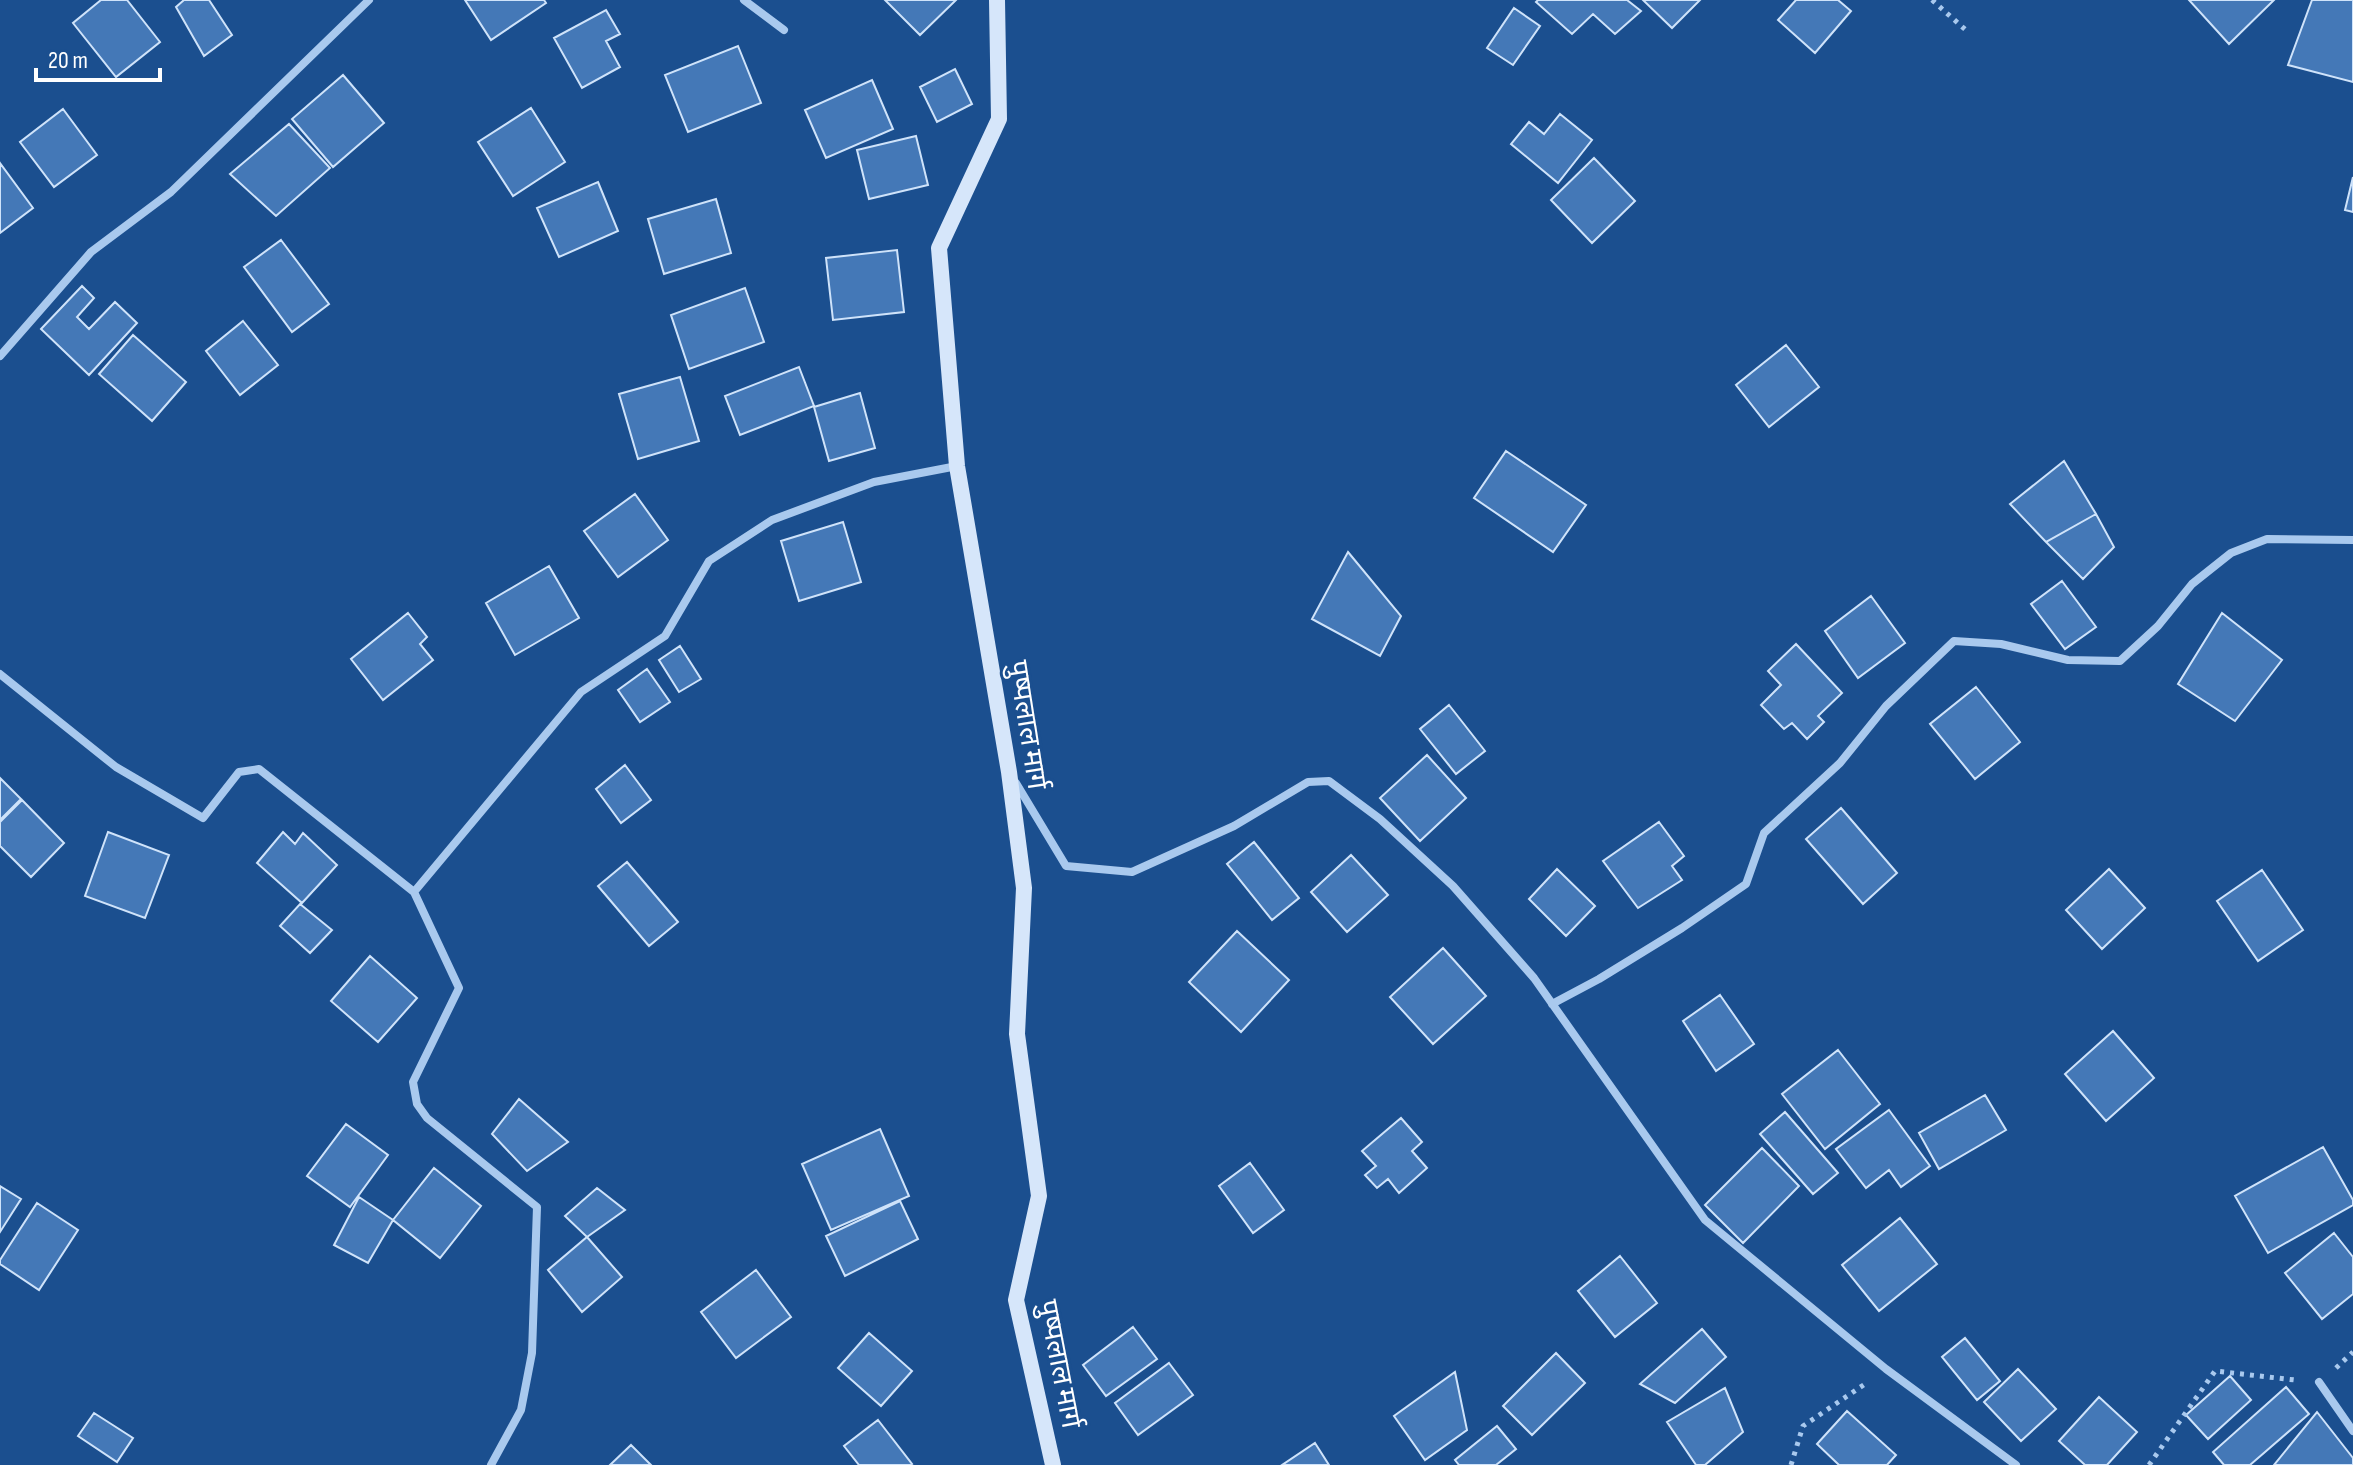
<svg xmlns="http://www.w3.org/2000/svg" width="2353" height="1465" font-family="'Sofia Sans Condensed','Noto Sans Devanagari',sans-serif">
<rect width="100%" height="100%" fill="#1b4f8f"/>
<path fill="#4478b7" stroke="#cfe3fa" stroke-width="2" d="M101,0H127L160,42L116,77L73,23Z
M184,0H209L232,35L204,56L176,7Z
M465,0H544L546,3L491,40Z
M885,0H956L920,35Z
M1538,0H1627L1641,11L1615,34L1593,14L1572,34L1536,2Z
M1643,0H1700L1672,28Z
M1796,0H1838L1851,11L1815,53L1778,20Z
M2189,0H2274L2229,44Z
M2312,0H2353V82L2288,65Z
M1514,8L1540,26L1513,65L1487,48Z
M606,10L620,34L606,41L620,67L582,88L554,38Z
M738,46L761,103L688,132L665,75Z
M955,69L972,104L937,122L920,87Z
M343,75L384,123L333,167L292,119Z
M872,80L893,129L826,158L805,110Z
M531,108L565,162L513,196L478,142Z
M63,109L97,155L54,187L20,142Z
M1560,114L1592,140L1558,183L1511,144L1529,122L1544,134Z
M289,124L330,168L276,216L230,174Z
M916,136L928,185L869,199L857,150Z
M1594,158L1635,201L1592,243L1551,200Z
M0,163L33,208L0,233Z
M2353,177V212L2345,210Z
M598,182L618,231L559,257L537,208Z
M716,199L731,253L664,274L648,219Z
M281,240L329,304L292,332L244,267Z
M897,250L904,312L833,320L826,258Z
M82,286L94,298L77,317L89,329L115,302L137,323L89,375L41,329Z
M745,288L764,342L689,369L671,315Z
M243,321L278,365L240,395L206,351Z
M133,335L186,382L152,421L99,374Z
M1786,345L1819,387L1769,427L1736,385Z
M799,367L814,406L740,435L725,396Z
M680,377L699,441L638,459L619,394Z
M860,393L875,448L829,461L814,407Z
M1506,451L1586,505L1553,552L1474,498Z
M2064,461L2096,514L2046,542L2010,504Z
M635,494L668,540L618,577L584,531Z
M2096,514L2114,547L2083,579L2046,542Z
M843,522L861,582L799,601L781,541Z
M1348,552L1401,616L1380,656L1312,619Z
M549,566L579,618L515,655L486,603Z
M2062,581L2096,627L2065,649L2031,604Z
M1871,596L1905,643L1858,678L1825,631Z
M408,613L427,637L420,644L433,660L383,700L351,659Z
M2222,613L2282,660L2235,721L2178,684Z
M1796,644L1842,693L1818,716L1824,722L1807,739L1792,723L1784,729L1761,705L1781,685L1768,671Z
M680,646L701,679L679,692L659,660Z
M647,669L670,702L640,722L618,690Z
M1976,687L2020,742L1975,779L1930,724Z
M1449,705L1485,751L1456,774L1420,729Z
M1427,755L1466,798L1420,841L1380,798Z
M625,765L651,800L621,823L596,789Z
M0,778L21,799L0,820Z
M22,800L64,843L31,877L0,846V822Z
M1841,808L1897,873L1863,904L1806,839Z
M1659,822L1684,856L1672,866L1682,880L1638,908L1603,861Z
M108,832L169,855L145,918L85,896Z
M283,832L295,844L303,833L337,865L302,903L257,863Z
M1254,842L1299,898L1272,920L1227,864Z
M1351,855L1388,895L1347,932L1311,892Z
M627,862L678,922L649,946L598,886Z
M1557,869L1595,906L1566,936L1529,899Z
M2109,869L2145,908L2102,949L2066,910Z
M2262,870L2303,930L2258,961L2217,901Z
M300,904L332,930L310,953L280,926Z
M1237,931L1289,980L1241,1032L1189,982Z
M1443,948L1486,996L1433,1044L1390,997Z
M370,956L417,998L378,1042L331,1001Z
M1720,995L1754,1044L1716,1071L1683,1021Z
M2113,1031L2154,1078L2106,1121L2065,1074Z
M1838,1050L1880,1104L1825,1149L1782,1094Z
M1985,1095L2006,1130L1939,1169L1919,1133Z
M519,1099L568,1142L527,1171L492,1134Z
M1889,1110L1930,1166L1901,1187L1889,1170L1866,1188L1836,1149Z
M1785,1112L1838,1173L1813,1194L1760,1134Z
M1401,1118L1422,1142L1412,1151L1427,1168L1399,1193L1388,1179L1377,1188L1365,1175L1376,1166L1362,1151Z
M346,1124L388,1155L350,1207L307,1176Z
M880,1129L909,1196L831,1230L802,1164Z
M2323,1147L2353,1200V1205L2268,1253L2235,1196Z
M1762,1148L1799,1186L1743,1243L1705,1205Z
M1250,1163L1284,1210L1253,1233L1219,1186Z
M434,1168L481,1206L440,1258L393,1220Z
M0,1186L21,1199L0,1232Z
M597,1188L625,1210L587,1237L565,1216Z
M359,1197L393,1220L368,1263L334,1245Z
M900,1201L918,1239L845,1276L826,1236Z
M37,1203L78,1230L39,1290L0,1264V1260Z
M1900,1218L1937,1264L1879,1311L1842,1265Z
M2334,1233L2353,1257V1294L2322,1319L2285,1273Z
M587,1237L622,1277L582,1312L548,1270Z
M1620,1256L1657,1303L1615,1337L1578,1291Z
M756,1270L791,1317L736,1358L701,1312Z
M1133,1327L1157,1359L1106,1396L1083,1365Z
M1702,1329L1726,1357L1675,1403L1640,1384Z
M869,1333L912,1371L881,1406L838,1368Z
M1965,1338L2000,1381L1977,1400L1942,1357Z
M1556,1353L1585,1383L1532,1435L1503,1406Z
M1169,1363L1193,1395L1138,1435L1115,1403Z
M2018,1369L2056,1409L2021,1441L1984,1402Z
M1455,1372L1467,1430L1425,1460L1394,1416Z
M2230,1376L2251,1400L2208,1439L2186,1415Z
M2286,1387L2309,1414L2250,1465H2224L2213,1452Z
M1725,1388L1743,1432L1705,1465H1696L1667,1422Z
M2099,1397L2137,1432L2107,1465H2085L2059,1441Z
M1847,1411L1896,1455L1887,1465H1839L1817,1444Z
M2317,1412L2353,1458V1465H2274Z
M94,1413L133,1438L117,1462L78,1436Z
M878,1420L912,1464L910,1465H859L844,1446Z
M1497,1426L1516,1449L1496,1465H1459L1455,1460Z
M1315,1443L1329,1465H1282Z
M631,1445L651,1465H610Z"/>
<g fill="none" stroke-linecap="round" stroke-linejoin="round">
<path stroke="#a9c9ee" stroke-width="5" stroke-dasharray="4 6" stroke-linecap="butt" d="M1932,0L1968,32
M2336,1368L2353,1352
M1791,1465L1803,1426L1865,1384
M2149,1465L2215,1371L2295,1380"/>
<path stroke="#a9c9ee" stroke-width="8" d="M744,0L784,30
M0,356L91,252L171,192L369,0
M0,674L116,767L203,818L239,772L259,769L414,892
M1016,783L1066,866L1132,872L1234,826L1308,782L1329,781L1380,819L1453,886L1534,978L1705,1220L1886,1369L2016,1465
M1552,1004L1599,979L1682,928L1746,884L1764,833L1840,763L1886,706L1954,641L2001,644L2068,660L2120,661L2158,626L2192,584L2231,553L2267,539L2353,540
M2319,1382L2353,1431
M491,1465L521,1410L532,1353L537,1207L427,1118L417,1104L413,1082L459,988L414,892L581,692L665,636L709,561L772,520L874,482L957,466"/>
<path stroke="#d6e6fa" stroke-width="16" d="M997,0L999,119L939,248L957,466L1009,772L1024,888L1017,1034L1039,1196L1016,1300L1053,1465"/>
</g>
<g text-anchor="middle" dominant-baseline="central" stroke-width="6" stroke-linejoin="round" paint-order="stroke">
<g font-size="28" fill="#fff" stroke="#1b4f8f">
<text transform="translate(1027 725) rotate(81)">पुष्पलाल मार्ग</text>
<text transform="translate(1059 1364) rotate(79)">पुष्पलाल मार्ग</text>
</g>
</g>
<path d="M36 68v12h124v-12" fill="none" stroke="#ffffff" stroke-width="4"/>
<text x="48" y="68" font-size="24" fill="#ffffff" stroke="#1b4f8f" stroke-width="6" paint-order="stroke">20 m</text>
</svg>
